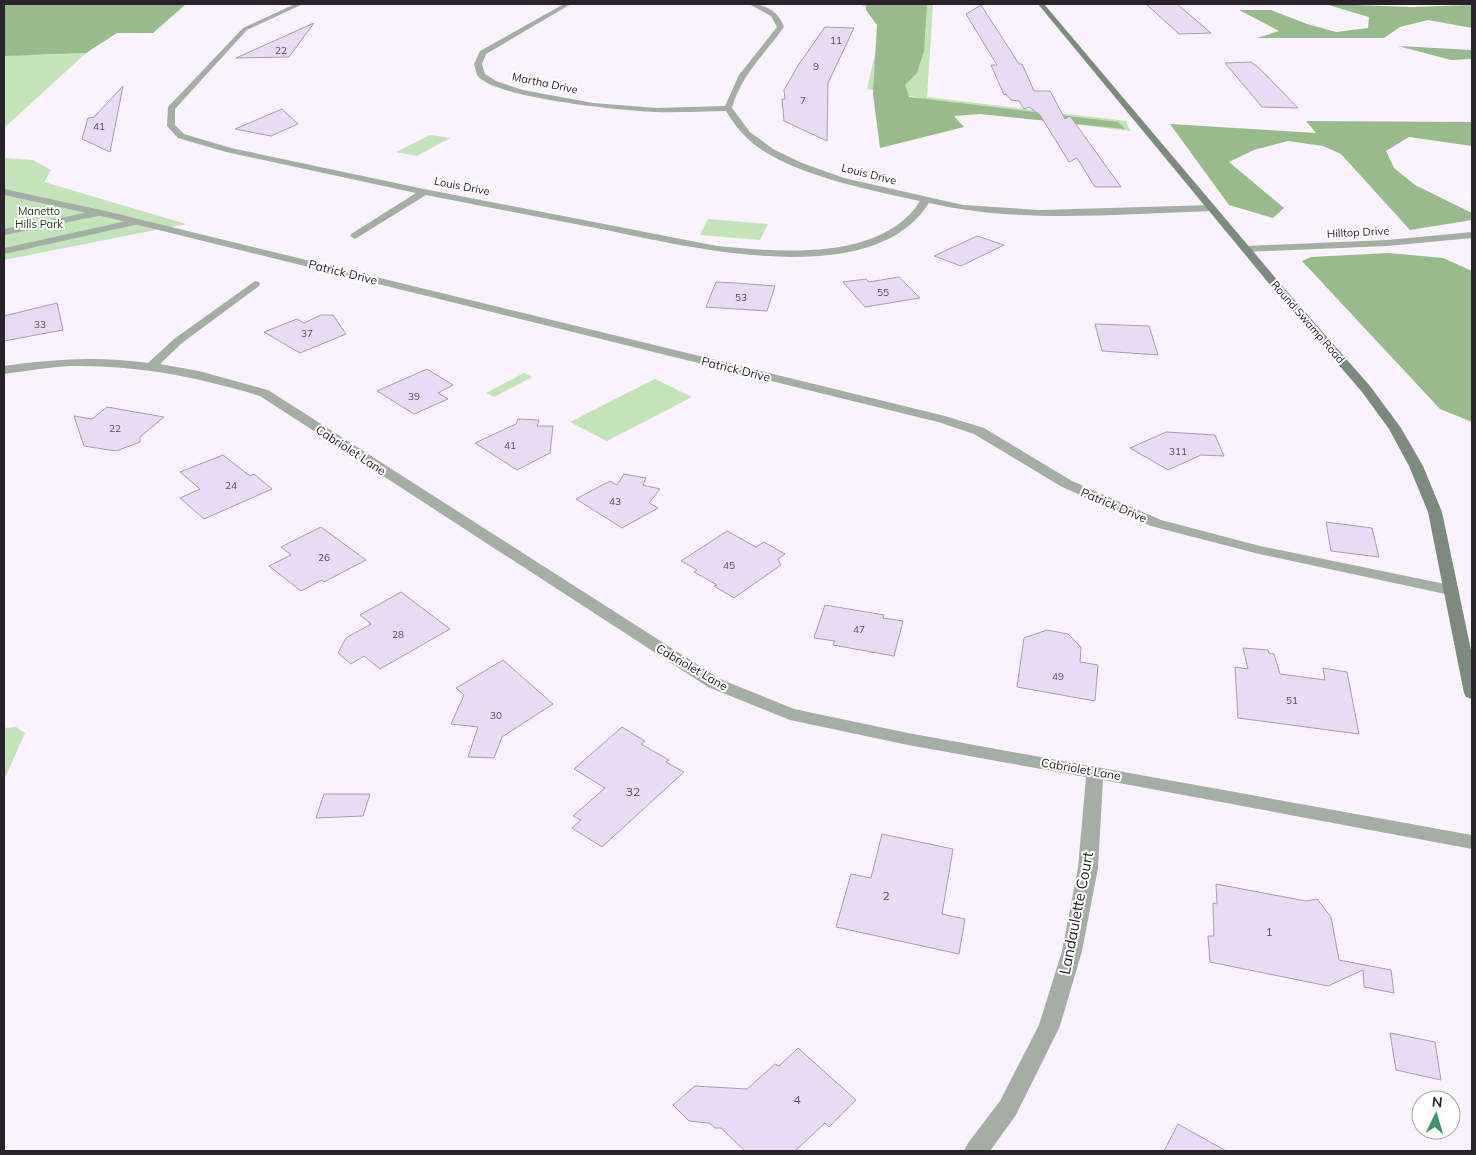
<svg xmlns="http://www.w3.org/2000/svg" width="1476" height="1155" font-family="Mulish,sans-serif">
<rect width="100%" height="100%" fill="#faf2fc"/>
<path fill="#c3e3b9" d="M4,4L37,55L86,53L4,128Z
M859,4H933L927,97L1126,121L1130,131L975,112L929,117L915,97L867,89L884,15Z
M430,135L450,138L417,156L396,152Z
M4,158L33,160L51,170L44,182L186,224L4,260Z
M708,219L768,224L760,240L700,235Z
M524,373L532,377L494,397L486,393Z
M655,379L692,397L607,441L570,422Z
M16,727L25,733L4,780V728Z"/>
<path fill="#97bb8b" d="M4,4H186L153,33H117L86,53L4,56Z
M866,4H927L924,51L917,73L905,85L909,97L1118,122L1125,129L980,114L954,116L964,127L880,148L873,94L877,25L866,10Z
M1325,4L1412,7L1472,5V28L1428,20L1400,27L1384,38H1257L1279,31L1239,10H1271L1307,24L1336,32L1368,28L1369,17Z
M1398,46L1472,50V59L1451,60Z
M1306,121L1472,122V146L1409,137L1386,151L1394,168L1415,185L1472,213V220L1410,230L1341,154L1323,146L1288,141L1254,150L1229,162L1284,208L1273,218L1229,205L1170,124L1316,133Z
M1389,253L1443,258L1472,271V422L1440,409L1302,261L1311,257Z"/>
<path fill="#e9dbf4" stroke="#aa9cb4" d="M1146,4H1177L1211,33L1179,34Z
M981,5L1019,64H1022L1034,91H1050L1065,119L1070,116L1121,187H1095L1077,158L1069,162L1040,115L1029,107L1024,109L1019,101L1011,100L1006,94L1004,95L991,65H997L966,14Z
M314,23L289,57L236,58Z
M825,27L854,28L828,83L827,141L784,121L782,99H785L784,90L799,64Z
M1251,62L1259,68L1298,108L1262,107L1225,63Z
M123,86L110,152L82,139L88,118L94,117Z
M282,109L298,124L271,136L235,129Z
M977,236L1004,245L961,266L934,256Z
M899,277L920,298L865,307L843,282L866,279L869,282Z
M716,282L736,283L775,286L767,311L706,307Z
M57,303L63,330L4,341V316Z
M321,315H333L346,334L300,353L264,332L297,319L304,323Z
M1095,324L1149,326L1158,355L1102,351Z
M427,369L453,385L438,393L448,399L414,414L377,391Z
M107,407L164,417L140,437V442L116,451L84,446L74,416L92,419Z
M518,419L539,420L537,426H553L550,453L517,470L475,443L516,424Z
M1166,432L1215,435L1224,456L1201,455L1168,470L1130,448Z
M223,455L250,476L254,474L272,489L204,519L180,498L200,489L180,472Z
M624,474L646,478L643,485L660,489L649,503L658,508L622,528L576,499L610,481L617,485Z
M1326,522L1372,528L1379,557L1331,551Z
M321,527L366,560L324,582L322,580L301,591L269,566L291,555L281,547Z
M727,531L756,547L764,542L785,554L778,559L781,565L734,598L714,586L717,585L694,572L697,570L681,561Z
M401,592L450,629L380,669L364,656L351,664L338,653L346,638L371,624L360,615Z
M825,605L884,615L883,618L903,621L894,656L833,645L835,641L814,638Z
M1047,630L1068,634L1081,647L1080,662L1098,665L1095,701L1017,687L1024,638Z
M1243,648L1268,650L1269,653L1274,654L1280,674L1325,680L1323,668L1347,672L1359,734L1238,718L1235,667L1248,669Z
M503,660L553,704L502,737L494,758L468,757L478,727L451,724L464,695L456,688Z
M622,727L645,741L641,744L669,760L666,762L684,772L602,847L572,828L581,820L573,816L605,788L574,769Z
M324,794H370L363,816L316,818Z
M882,834L953,849L942,914L965,919L959,954L836,927L851,874L871,878Z
M1216,884L1306,901L1317,899L1331,917L1339,960L1391,970L1394,993L1364,987L1363,970L1328,986L1210,962L1208,936H1214L1213,903L1217,904Z
M1390,1033L1435,1042L1441,1080L1396,1070Z
M798,1048L856,1100L829,1127L825,1123L795,1151H745L721,1128H715L709,1123L689,1121L673,1105L695,1086L747,1089L775,1064L779,1066Z
M1178,1124L1226,1151H1164Z"/>
<g fill="none" stroke-linecap="round" stroke-linejoin="round">
<path fill="#a4aea5" fill-rule="evenodd" d="M100,210L103,211V215L4,235V229Z
M136,219L139,220V224L4,254V248Z"/>
<path fill="#a4aea5" fill-rule="evenodd" d="M295,4H303L247,30L175,109V125L184,134L231,148L424,189L717,246C778,252 882,262 920,201C870,190 779,173 744,135C737,128 731,119 726,111C703,111 679,113 656,112C627,111 491,98 477,75C476,72 475,67 474,64L480,51L564,4H571L486,54L482,64L485,74L496,81L523,90L593,103L657,108L725,106L739,75L777,27L771,16L749,4C765,3 779,12 784,27C765,54 741,75 732,108L750,132L773,149L802,163L844,178L963,205L1040,210L1212,205L1217,208L1212,211C1118,214 1021,224 929,203C872,295 681,245 596,228C539,217 482,206 426,195L355,239L350,236L351,234L416,193L226,152L178,138L167,126L168,107L243,28Z
M4,189L110,212L945,416L984,428L1072,481L1161,520L1260,546L1450,585L1455,587L1458,590L1455,593L1450,595L1259,554L1151,526L1062,487L974,434L938,422L110,218L4,195Z
M1472,232V238L1387,246L1245,252L1240,249L1245,246L1387,240Z
M255,281L259,282L260,284L259,286L182,343L160,364L199,371L268,390L720,679L794,709L908,733L1472,835V849L1103,780L1098,868L1082,951L1060,1026L1016,1115L990,1151H964L968,1143L1000,1101L1039,1025L1062,951L1078,868L1086,777L908,745L790,720L708,687L260,396C198,377 137,365 72,366C49,367 26,371 4,374V366C52,359 99,356 148,363L174,339Z"/>
<path fill="#7c8b7e" fill-rule="evenodd" d="M1038,4H1044L1284,288L1370,386L1401,428L1423,466L1442,512L1472,655V699L1466,697L1464,693L1428,512L1409,466L1389,429L1362,392L1276,292Z"/>
</g>
<g text-anchor="middle" dominant-baseline="central" stroke-width="4" stroke-linejoin="round" paint-order="stroke">
<g font-size="10" fill="#59505d">
<text x="836" y="40">11</text>
<text x="281" y="50">22</text>
<text x="816" y="66">9</text>
<text x="803" y="100">7</text>
<text x="99" y="126">41</text>
<text x="883" y="292">55</text>
<text x="741" y="297">53</text>
<text x="40" y="324">33</text>
<text x="307" y="333">37</text>
<text x="414" y="396">39</text>
<text x="115" y="428">22</text>
<text x="510" y="445">41</text>
<text x="1178" y="451">311</text>
<text x="231" y="485">24</text>
<text x="615" y="501">43</text>
<text x="324" y="557">26</text>
<text x="729" y="565">45</text>
<text x="859" y="629">47</text>
<text x="398" y="634">28</text>
<text x="1058" y="676">49</text>
<text x="1292" y="700">51</text>
<text x="496" y="715">30</text>
</g>
<g font-size="11" fill="#29222b" stroke="#fff">
<text transform="translate(545 83) rotate(12)">Martha Drive</text>
<text transform="translate(869 174) rotate(14)">Louis Drive</text>
<text transform="translate(462 186) rotate(11)">Louis Drive</text>
<text transform="translate(1358 232) rotate(-3)">Hilltop Drive</text>
<text transform="translate(1308 322) rotate(49)">Round Swamp Road</text>
</g>
<g font-size="11" fill="#173a07" stroke="#fff">
<text x="39" y="211">Manetto<tspan x="39" dy="13">Hills Park</tspan></text>
</g>
<g font-size="12" fill="#29222b" stroke="#fff">
<text transform="translate(343 272) rotate(14)">Patrick Drive</text>
<text transform="translate(736 369) rotate(14)">Patrick Drive</text>
<text transform="translate(351 450) rotate(33)">Cabriolet Lane</text>
<text transform="translate(1114 505) rotate(23)">Patrick Drive</text>
<text transform="translate(692 667) rotate(30)">Cabriolet Lane</text>
<text transform="translate(1081 769) rotate(10)">Cabriolet Lane</text>
</g>
<g font-size="12" fill="#59505d">
<text x="633" y="791">32</text>
<text x="886" y="895">2</text>
<text x="1269" y="931">1</text>
<text x="797" y="1099">4</text>
</g>
<g font-size="15" fill="#29222b" stroke="#fff">
<text transform="translate(1076 913) rotate(-79)">Landaulette Court</text>
</g>
</g>
<rect width="1476" height="1155" fill="none" stroke="#29222b" stroke-width="10"/>
<g transform="translate(1436 1115) rotate(5)"><circle r="24" fill="#ffffff" stroke="#a9a7aa"/>
<path d="M0-4L9 19L0 12L-9 19Z" fill="#37946c"/>
<text y="-8" font-size="14" font-weight="bold" text-anchor="middle" fill="#29222b">N</text>
</g>
</svg>
